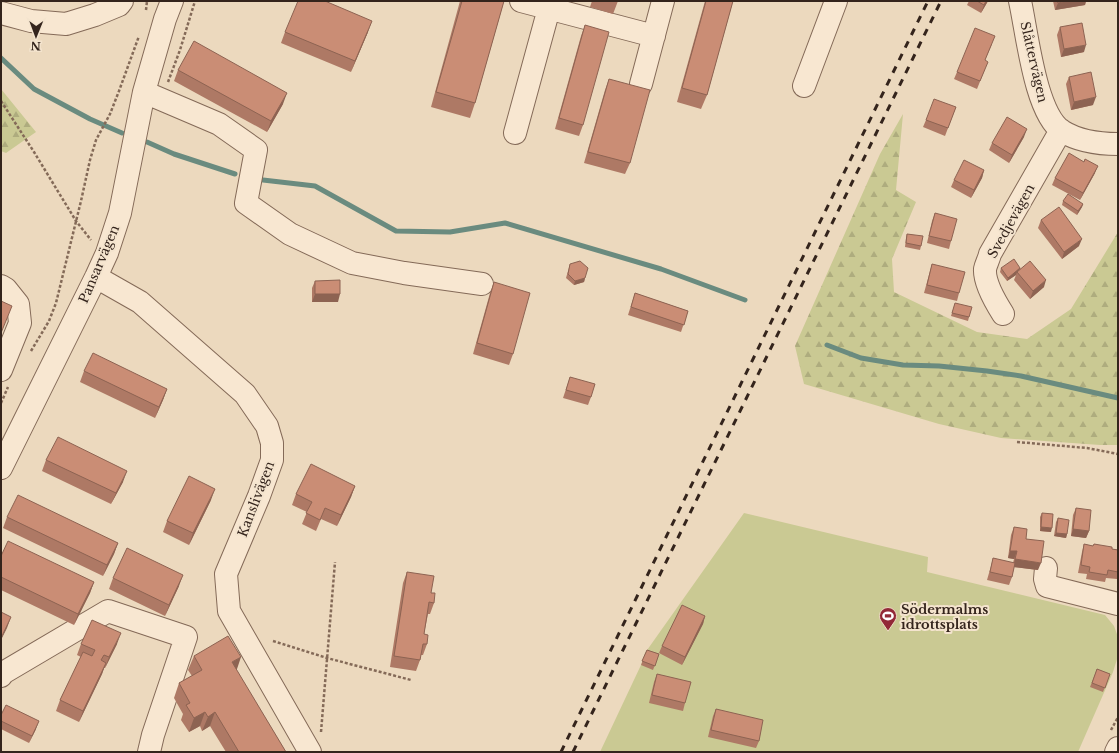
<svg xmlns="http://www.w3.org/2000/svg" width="1119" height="753" font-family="'Libre Baskerville',serif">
<defs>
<pattern id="forest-firs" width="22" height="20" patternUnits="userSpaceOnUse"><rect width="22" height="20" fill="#cac993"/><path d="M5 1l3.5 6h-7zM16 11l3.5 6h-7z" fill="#aeac7e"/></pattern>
</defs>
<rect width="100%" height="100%" fill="#ecd9be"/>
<path fill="#cac993" d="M744,513L928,557L927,572L1105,615L1114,626L1118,637V656L1113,672L1078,752H600L641,665L645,653Z"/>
<path fill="url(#forest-firs)" d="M1,89L36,132L6,153L1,151Z
M903,114L896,190L916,202L892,259L894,292L977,332L1027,339L1071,309L1118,232V445H1100L1001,438L939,424L804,384L795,346L880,154Z"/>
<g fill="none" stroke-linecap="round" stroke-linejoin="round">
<path stroke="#6a8b7f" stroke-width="5" d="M1,58L34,89L90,119L122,133
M147,142L174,154L235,174
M263,180L315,186L396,231L450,232L505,223L661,269L745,300
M827,345L861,358L903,365L939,366L987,371L1021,376L1118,398"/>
<defs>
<path id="minor" d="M521,1L654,36
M1020,1C1027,32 1035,113 1062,131C1078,141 1100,144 1118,144
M1,13L31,21L66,24L95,15L119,5L122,1
M641,84L663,1
M804,86L836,1
M144,92L219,124L256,150L246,203L290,234L352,263L404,273L482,284
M515,133L551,1
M96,277L140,302L245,394L267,426L272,443V460L259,496L226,574L229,611L310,752
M1,286L6,289L18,304L20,323L1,370
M1003,314C996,303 984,283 985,269C986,264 989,259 990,254L1061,130
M1,468L96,277L107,253L120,213L144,92L165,19L172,1
M1046,568L1045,579L1047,586L1118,604
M1,676L3,673L108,611L186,637L153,735L149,752
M1116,752L1118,748"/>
</defs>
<use href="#minor" stroke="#846a58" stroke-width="24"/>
<path stroke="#846a58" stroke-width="2.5" stroke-dasharray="3 2" stroke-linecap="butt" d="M146,10L147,1
M168,82L180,50L195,1
M1,101L34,152L76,221L91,240
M31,351L49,321L56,303L81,201L90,160L96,140L110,114L119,91L139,36
M1,403L8,387
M1017,442L1087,448L1118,454
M273,641L327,658L411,680
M1111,730L1117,719H1118
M321,732L335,562"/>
<use href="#minor" stroke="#f8e7d1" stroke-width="22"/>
<path stroke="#34241c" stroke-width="3" stroke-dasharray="7 7" stroke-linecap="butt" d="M561,752L928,1
M573,752L941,1"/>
</g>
<path fill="#ae7965" d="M460,1H504L475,103L470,118L431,107Z
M592,1H618L613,14L590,7Z
M705,1H733L707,95L701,109L677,102Z
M969,1H988L981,13L967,5Z
M1053,1H1086L1085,5L1055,10Z
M585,25L583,125L579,136L555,129L581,36Z
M1060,27L1084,52L1061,57L1057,35Z
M285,32H368L351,72L281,43Z
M992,44L985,60V69L977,89L954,79L957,72Z
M178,70L283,104L267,132L174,81Z
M1069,77L1093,105L1071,110L1066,84Z
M609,79L630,163L625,174L584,163L605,90Z
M956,107L945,136L923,127L926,120Z
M1024,137L1009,163L989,150L992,143Z
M984,170L982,178L971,198L951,187L954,180Z
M1095,173L1080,200L1052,185L1055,178Z
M1063,201L1083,204L1082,207L1077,215L1062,205Z
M935,213L951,241L949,249L927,243L932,221Z
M1041,220L1079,246L1062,259L1038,228Z
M907,234L921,246L920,250L905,247L906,238Z
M570,264L585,278L584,282L574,285L566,278Z
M932,264L959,293L957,301L924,293L930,271Z
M1001,268H1020L1044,287L1030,299L1014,280L1016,275L1007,281L1000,272Z
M315,281L338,302H312V288Z
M494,282L513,354L509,365L473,354L490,293Z
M635,293L688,311L681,332L628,315Z
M955,303L969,317L968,321L951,316Z
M84,371L167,389L163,400L155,418L80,382Z
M570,377L591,397L588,405L563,398Z
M46,460L123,482L111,504L42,471Z
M355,486L351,497L337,526L321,519L316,531L302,524L307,512L292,505L296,494Z
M211,500L189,545L163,532L167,521Z
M1076,508L1089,531L1086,538L1071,536L1073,515Z
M1042,513L1051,532L1040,531V517Z
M7,517L118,543L114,554L103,576L3,528Z
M1058,518L1067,534L1066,538L1054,536L1056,522Z
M1014,527L1026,539L1038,570L1014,567L1012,577L1009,585L987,580L991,566L993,558L1013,563L1014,559L1008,558L1011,535Z
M1084,544L1093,546L1094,544L1112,549L1118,550V576L1117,579L1106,578L1105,582L1086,579L1087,574L1078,573L1082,552Z
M1,556L94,582L90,593L74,625L1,590Z
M407,572L431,593L434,603L430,614H428L424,634L427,644L423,655H421L420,660L416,671L390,667L403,583Z
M113,578L179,586L165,616L109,589Z
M705,616L703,624L682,665L659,653L662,646Z
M81,644H117L105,668H104L102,674L79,722L56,711L60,700L81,657L77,655Z
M647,650L659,654L653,670L641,665Z
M194,656L236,670L286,752H226L210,726L202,731L200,726L189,732L181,720L183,714L174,698L179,683L192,676L188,670Z
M1097,669L1110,674L1103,692L1090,687Z
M657,674L685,703L683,711L649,703L654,682Z
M716,709L759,741L756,748L708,737L713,716Z
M1,715L36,729L29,743L1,729Z"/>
<path fill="#8d6352" d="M986,1H988L981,13L984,5Z
M1068,1H1086L1085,5L1055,10L1058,3Z
M372,21L368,32L351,72L355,61Z
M1086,45L1084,52L1061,57L1064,49Z
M287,93L283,104L267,132L271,121Z
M1096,97L1093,105L1071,110L1074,102Z
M1027,129L1024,137L1009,163L1012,155Z
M1098,166L1095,173L1080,200L1083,193Z
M984,170L982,178L971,198L974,190Z
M1083,204L1082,207L1077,215L1078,211Z
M1082,239L1079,246L1062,259L1064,252Z
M1020,268L1017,272L1016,275L1007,281L1008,278Z
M585,278L584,282L574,285L575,281Z
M1046,280L1044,287L1030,299L1033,291Z
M315,294H340L338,302H312Z
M167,389L163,400L155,418L159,407Z
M127,471L123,482L111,504L116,493Z
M355,486L351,497L337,526L341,515Z
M215,489L211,500L189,545L193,533Z
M1041,527L1052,528L1051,532L1040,531Z
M1073,529L1089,531L1086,538L1071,536Z
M1056,533L1067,534L1066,538L1054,536Z
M118,543L114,554L103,576L107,565Z
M1010,551H1017L1014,559L1008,558Z
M1015,559L1041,563L1038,570L1013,567Z
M183,575L179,586L165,616L169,605Z
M94,582L90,593L74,625L78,614Z
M705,616L703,624L682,665L685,657Z
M11,617L7,628L1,640V638Z
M121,633L117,644L105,668L109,657Z
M241,657L236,672L232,662Z
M106,663L102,674L79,722L83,711Z
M205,712L200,726L189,732L194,718Z
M215,712L210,726L202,731L208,717Z
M39,721L36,729L29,743L32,736Z"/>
<path fill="#ca8d75" stroke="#8d6352" d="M298,1H325L372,21L355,61L285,32Z
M462,1H504L475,103L436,92Z
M706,1H733L707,95L682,88Z
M977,1H986L984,5Z
M1057,1H1068L1058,3Z
M1082,23L1086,45L1064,49L1060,27Z
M585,25L609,32L583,125L559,118Z
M975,28L995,36L985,60L988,62L980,81L957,72Z
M194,41L287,93L271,121L178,70Z
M1091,72L1096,97L1074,102L1069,77Z
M609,79L650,90L630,163L588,152Z
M934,99L956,107L948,128L926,120Z
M1007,117L1027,129L1012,155L992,143Z
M1069,153L1084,162L1085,159L1098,166L1083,193L1055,178Z
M964,160L984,170L974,190L954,180Z
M1068,194L1083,204L1078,211L1063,201Z
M1059,207L1082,239L1064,252L1041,220Z
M935,213L957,219L951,241L929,236Z
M907,234L923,236L921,246L906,243Z
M1014,259L1020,268L1008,278L1001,268Z
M580,261L588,268L585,278L575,281L568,274L570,264Z
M1030,261L1046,280L1033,291L1017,272Z
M932,264L965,272L959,293L927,285Z
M340,280V294H315V281Z
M494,282L530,293L513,354L477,343Z
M635,293L688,311L684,325L631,307Z
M1,301L12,306L1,333Z
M955,303L972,307L969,317L952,313Z
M93,353L167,389L159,407L84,371Z
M570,377L595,384L591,397L566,390Z
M58,437L127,471L116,493L46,460Z
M311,464L355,486L341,515L325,508L320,520L306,513L312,502L296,494Z
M189,476L215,489L193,533L167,521Z
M18,495L118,543L107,565L7,517Z
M1076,508L1091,510L1089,531L1073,529Z
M1042,513L1053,514L1052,528L1041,527Z
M1058,518L1069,520L1067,534L1056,533Z
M1014,527L1027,529L1026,539L1044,541L1041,563L1015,559L1017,551H1010Z
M8,541L94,582L78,614L1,577V556Z
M1084,544L1093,546L1094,544L1112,547V549L1118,550V572L1108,570L1107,575L1089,572L1090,567L1081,565Z
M127,548L183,575L169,605L113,578Z
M993,558L1015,563L1012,577L990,572Z
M407,572L434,576L431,593H435L434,603L429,602L424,634L428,635L427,644H423L420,660L394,656Z
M682,605L705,616L685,657L662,646Z
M1,612L11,617L1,638Z
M92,620L121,633L109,657L104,655L101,660L106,663L83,711L60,700L83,652L92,656L95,650L81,644Z
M228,636L241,657L232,662L286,752H239L215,712L208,717L205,712L194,718L186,705L190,703L179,683L202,670L194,656Z
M647,650L659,654L655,666L642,661Z
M1097,669L1110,674L1105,688L1092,683Z
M657,674L691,682L685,703L652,695Z
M6,705L39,721L32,736L1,721V715Z
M716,709L763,720L759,741L711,730Z"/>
<defs>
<symbol id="stadium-pin" viewBox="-11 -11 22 30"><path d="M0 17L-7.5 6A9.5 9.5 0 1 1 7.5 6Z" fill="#922937" stroke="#f4e4ce"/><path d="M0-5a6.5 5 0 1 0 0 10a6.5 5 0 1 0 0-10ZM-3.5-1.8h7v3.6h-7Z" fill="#fff"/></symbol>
</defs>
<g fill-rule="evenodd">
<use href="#stadium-pin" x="878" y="606" width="20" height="27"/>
</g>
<g text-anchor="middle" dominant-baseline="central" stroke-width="4" stroke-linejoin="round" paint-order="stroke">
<g font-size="13" fill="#34241c" stroke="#f4e4ce">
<text transform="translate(1034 62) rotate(77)">Slåttervägen</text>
<text transform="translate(1011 221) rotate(-61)">Svedjevägen</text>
<text transform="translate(99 264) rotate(-67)">Pansarvägen</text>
<text transform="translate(256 499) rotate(-69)">Kanslivägen</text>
</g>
<g font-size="13" font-weight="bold" fill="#34241c" stroke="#f4e4ce" text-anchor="start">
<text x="901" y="609">Södermalms<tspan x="901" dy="15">idrottsplats</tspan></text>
</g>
</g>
<rect width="1119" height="753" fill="none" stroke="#34241c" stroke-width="4"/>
<g transform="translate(36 36) rotate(181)" stroke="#f4e4ce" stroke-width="3" paint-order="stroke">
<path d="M0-3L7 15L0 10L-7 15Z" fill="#34241c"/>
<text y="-6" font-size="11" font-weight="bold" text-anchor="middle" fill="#34241c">N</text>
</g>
</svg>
